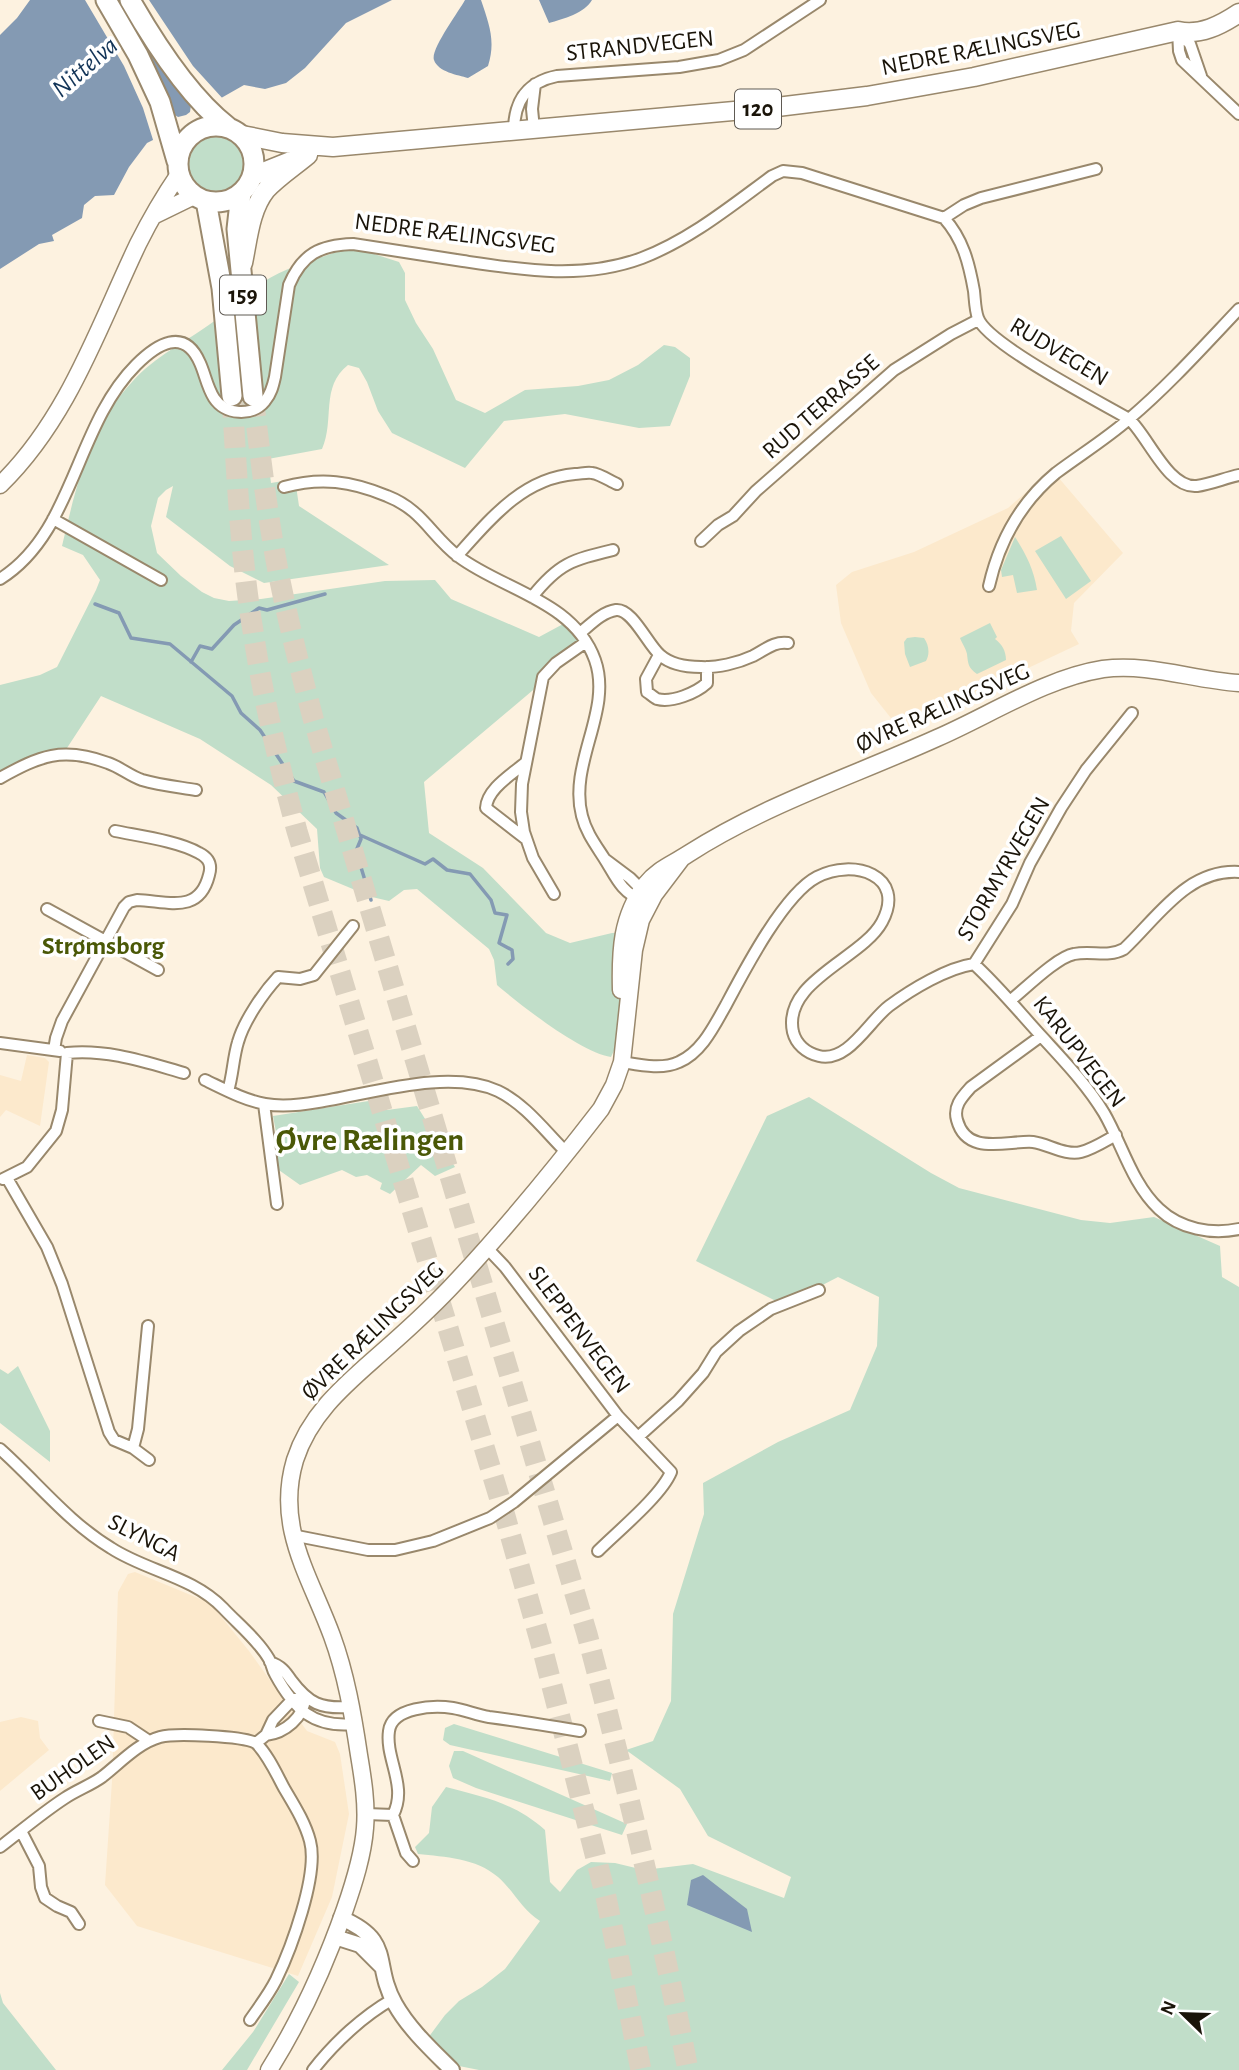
<svg xmlns="http://www.w3.org/2000/svg" width="1239" height="2070" font-family="'Alegreya Sans',sans-serif">
<rect width="100%" height="100%" fill="#fdf2e0"/>
<path fill="#fce9cc" d="M1052,470L1123,553L1074,603L1071,631L1079,644L1011,676L1003,684L958,696L915,714L898,727L871,693L841,623L836,585L852,572L914,552L1008,508Z
M27,1055L45,1058L49,1062L40,1126L6,1110L0,1117V1075L21,1081Z
M135,1572L210,1603L249,1651L307,1731L335,1742L340,1754L349,1814L332,1897L298,1976L137,1926L105,1885L112,1781L118,1592L128,1574Z
M21,1717L38,1721L40,1738L49,1750L0,1791V1722Z"/>
<path fill="#c1dec9" d="M189 164a27 27 0 1 1 54 0a27 27 0 1 1-54 0Z
M347,248V250L371,253L399,262L405,273V300L416,323L433,349L456,400L485,413L525,390L578,386L609,380L638,365L664,345L675,347L690,358V376L670,426L639,428L565,414L504,421L465,468L392,433L378,411L367,382L359,368L348,365C320,387 335,420 322,449L268,459L271,483L295,479L299,506L389,565L264,583L230,566L166,517L173,486L166,490L158,498L151,526L157,553L181,576L202,592L214,598L229,601L261,599L385,581L435,580L451,599L539,637L565,623L584,647L424,782L429,833L483,868L546,933L570,943L612,933L634,932L619,1040L611,1057C582,1053 520,1005 497,985L494,960L489,949L417,889L404,890L389,901L372,897L324,877L320,868L317,829L271,785L200,739L101,696L67,748L42,755L0,775V685L40,675L57,667L96,590L100,580L83,555L62,546C76,487 89,428 132,382C154,357 187,341 213,322C223,315 234,308 243,300C250,294 256,287 263,282C288,266 319,259 347,248Z
M1061,536L1091,581L1066,599L1035,551Z
M1015,537C1026,554 1034,570 1037,590L1017,593L1013,575L1002,577L1001,570Z
M990,623L997,637L995,639C1002,644 1006,651 1006,660L977,674C968,668 968,663 967,654C966,649 962,643 960,638Z
M915,637L924,638C929,645 930,654 926,661L910,667L905,654L904,642L907,638Z
M809,1097L931,1173L959,1188L1081,1220L1110,1223L1154,1217L1220,1246L1222,1277L1239,1287V2070H479L449,2064L422,2046L445,2015L459,2001L482,1987L505,1969L540,1921C522,1910 514,1891 498,1877C476,1858 445,1857 418,1854L415,1847L429,1833L432,1807L446,1787C484,1797 515,1803 545,1830L550,1882L560,1892L577,1870L591,1862L615,1863L644,1870L693,1864L784,1898L791,1877L708,1836L680,1789L626,1750L653,1741L671,1701L673,1614L704,1514L703,1483L778,1442L850,1410L877,1346L879,1297L838,1277L784,1305L696,1261L767,1116Z
M375,1100L387,1110L417,1106L455,1167L435,1176L421,1165L390,1194L380,1189L382,1183L367,1175L356,1177L342,1170L300,1185L276,1168L278,1143L273,1116Z
M18,1366L50,1431V1462L0,1423V1369L8,1374Z
M454,1724L612,1773L610,1781L450,1745L443,1740L445,1728Z
M454,1751H463L627,1824L622,1835L476,1788L453,1778L449,1766Z
M289,1974L299,1982L247,2070H222L253,2032Z
M0,1993L3,2003L56,2070H0Z"/>
<path fill="#849ab3" d="M30,0H392L346,23L305,68L286,83L265,89L244,85L179,122L159,137L147,143L129,167L114,195L95,196L84,205L82,218L52,235L54,241L39,244L0,269V35L17,18Z
M465,0H481C489,24 496,41 488,66L468,78C458,75 438,72 434,60C430,50 459,11 465,0Z
M539,0H592C585,13 563,19 549,23Z
M703,1875L747,1909L752,1932L687,1905L691,1880Z"/>
<path fill="#fdf2e0" d="M85,0H116L175,115L178,117L186,115L190,112L191,105L148,47L120,0H149L193,66L224,100L180,125L154,143L143,108L124,66Z"/>
<g fill="none" stroke-linecap="round" stroke-linejoin="round">
<path stroke="#849ab3" stroke-width="3.5" d="M95,604L119,613L131,638L170,644L232,696L241,713L260,730L294,781L324,792L336,813L357,828L361,839L356,851L371,900
M191,662L200,646L212,649L234,625L259,608L267,610L325,594
M360,835L425,864L433,859L447,870L470,874L491,900L495,913L507,915L499,943L512,950L513,959L508,964"/>
<path stroke="#dbd1c0" stroke-width="21" stroke-dasharray="21 10" stroke-linecap="butt" d="M232,396C237,475 240,554 253,631C263,699 279,765 297,831L505,1516L543,1651L606,1897L641,2070
M253,396C260,454 267,513 278,571C288,621 300,669 313,718L587,1634C625,1778 660,1923 688,2070"/>
<defs>
<path id="minor" d="M1178,31L1179,51L1182,60L1239,114
M1179,32L1190,44L1201,76
M534,129L532,109L535,84
M514,131C514,101 527,82 557,76L679,67L719,60L744,50L820,0
M944,218L964,205L981,198L1096,169
M284,487C321,477 351,481 387,496C423,510 431,536 459,557C503,590 574,601 595,660C613,711 568,763 582,816C586,832 595,844 604,858C615,875 621,893 642,900
M53,519L161,580
M701,541L718,525L733,516L756,491L894,370L951,334L978,320
M457,556C490,519 523,478 575,474C580,474 587,472 592,473C600,474 610,481 617,484
M0,579C74,533 75,426 136,365C156,345 184,326 200,363C205,374 207,387 214,398C225,415 252,417 265,401C271,394 273,386 275,377L289,285C302,254 320,245 353,244C390,250 426,255 463,261C523,270 583,280 642,258C691,239 731,206 772,176L783,171L802,173L944,218C963,239 969,263 974,291C975,300 975,310 978,318C987,344 1100,402 1129,419C1148,436 1168,489 1197,486C1211,484 1225,478 1239,475
M989,586C999,542 1021,502 1056,473C1080,455 1106,439 1129,419C1169,385 1203,347 1239,309
M532,597C559,563 572,560 613,550
M580,633C590,625 602,612 616,610C632,608 648,645 660,655C670,664 687,667 701,667C717,668 738,663 753,656C765,650 774,641 788,643
M659,655L646,679L647,692C650,694 655,698 657,699C672,703 696,693 707,683V667
M525,763C511,775 487,789 486,808L526,839
M0,778C40,756 62,746 108,763C120,767 130,776 142,780C159,785 178,787 196,790
M606,860L630,878L644,892
M554,894L533,858L524,832L521,812L522,784L543,677L556,663L586,642
M47,909L158,970
M974,964C999,987 1020,1013 1043,1038C1065,1062 1087,1085 1104,1113C1122,1144 1132,1184 1159,1209C1180,1229 1212,1235 1239,1229
M1011,1000C1026,988 1057,957 1074,954C1092,950 1107,958 1124,949C1158,917 1187,869 1239,872
M1041,1036L971,1087C962,1097 953,1106 957,1120C967,1157 1008,1140 1033,1142C1048,1144 1066,1156 1081,1152C1093,1149 1105,1141 1116,1135
M0,1043L60,1051
M54,1050L56,1038L62,1021L124,907L129,902L137,900C167,901 199,915 209,875C212,865 209,858 199,853C178,841 139,836 115,831
M622,1062C640,1065 662,1070 679,1062C702,1052 714,1026 726,1005C744,971 784,894 817,877C853,858 907,875 882,922C862,959 782,981 793,1032C796,1044 806,1053 819,1056C848,1063 869,1021 889,1006C912,989 947,968 974,964L1012,904L1030,863L1061,808L1086,770L1132,713
M205,1080C224,1089 244,1100 265,1104C282,1107 301,1105 318,1102C370,1094 449,1068 498,1091C525,1104 545,1131 566,1152
M228,1091C233,1075 233,1058 238,1042C244,1021 263,993 278,977L300,979L314,975L353,926
M264,1104L277,1204
M7,1178L47,1247L62,1284L109,1432L114,1440L133,1448L149,1460
M3,1179L27,1167L56,1131L62,1110L67,1053C108,1049 145,1062 184,1073
M487,1248L505,1267L618,1416L671,1472C661,1496 617,1532 598,1551
M638,1437L678,1401L703,1373L716,1352L739,1331L771,1309L819,1290
M133,1448L138,1429L148,1326
M0,1449C37,1482 68,1522 111,1548C146,1571 192,1576 223,1608C238,1624 258,1640 269,1659C272,1664 272,1669 275,1674C294,1709 313,1728 354,1724
M292,1535L368,1550H395L433,1541L490,1518L514,1502L618,1416
M270,1662C281,1666 285,1671 291,1680C309,1704 321,1709 350,1707
M99,1721L128,1727L149,1741
M256,1743L266,1735L273,1720L293,1699L305,1698C304,1717 285,1733 266,1735
M366,1814L393,1815C408,1786 385,1759 389,1731C392,1707 434,1705 453,1708C465,1710 477,1715 489,1717C520,1721 550,1726 580,1731
M393,1815L406,1853L413,1861
M21,1831L39,1866L41,1887L45,1898L57,1906L71,1912L79,1924
M0,1847C21,1831 42,1813 65,1798C77,1790 91,1785 102,1777C120,1763 138,1743 160,1737C175,1733 243,1736 256,1743
M250,2020C259,2007 269,1994 276,1980C291,1949 319,1874 310,1841C305,1822 294,1805 284,1788C276,1773 268,1755 256,1743
M313,2070C334,2043 363,2016 393,1999"/>
<path id="tertiary" d="M341,1918C395,1941 372,1963 395,2004C409,2029 432,2050 452,2070
M335,1937L360,1945L382,1967"/>
<path id="secondary" d="M155,215L194,196
M0,485C68,419 98,328 138,244C150,220 164,196 179,174
M621,990C620,952 621,916 646,884C658,869 673,864 688,854C766,804 853,776 937,738C990,715 1046,678 1103,669C1149,663 1193,680 1239,683
M269,2070C301,2019 325,1966 345,1909C354,1883 363,1855 365,1828C367,1804 363,1779 359,1755C353,1715 346,1674 332,1636C310,1576 275,1527 295,1460C310,1413 346,1384 381,1353C405,1332 428,1311 450,1288C504,1231 554,1170 601,1109L614,1085L622,1062L634,950L641,920L654,895L682,858"/>
<path id="primary" d="M242,135L282,143L333,147L777,107L867,96L974,77L1178,31C1200,36 1221,25 1239,13
M253,176L298,158
M243,263C248,239 250,210 266,190C278,177 295,166 308,155"/>
<path id="trunk" d="M106,0L138,55L160,102L177,161
M130,0C154,42 189,97 228,127
M178 164a38 38 0 1 1 76 0a38 38 0 1 1-76 0Z
M241,193L237,229L253,396
M206,201L222,288L232,396"/>
</defs>
<use href="#minor" stroke="#99886c" stroke-width="14"/>
<use href="#tertiary" stroke="#99886c" stroke-width="18"/>
<use href="#secondary" stroke="#99886c" stroke-width="19"/>
<use href="#primary" stroke="#99886c" stroke-width="21"/>
<use href="#trunk" stroke="#99886c" stroke-width="23"/>
<use href="#minor" stroke="#fff" stroke-width="10"/>
<use href="#tertiary" stroke="#fff" stroke-width="14"/>
<use href="#secondary" stroke="#fff" stroke-width="16"/>
<use href="#primary" stroke="#fff" stroke-width="18"/>
<use href="#trunk" stroke="#fff" stroke-width="19"/>
</g>
<g text-anchor="middle" dominant-baseline="central" stroke-width="7" stroke-linejoin="round" paint-order="stroke">
<g fill="#fff" stroke="#5f5a53" stroke-width="2">
<rect x="735" y="89.5" width="46" height="39" rx="5"/>
<rect x="220" y="275.5" width="46" height="39" rx="5"/>
</g>
<g font-size="23" font-weight="bold" fill="#1a1409">
<text x="758" y="109">120</text>
<text x="243" y="295">159</text>
</g>
<g font-size="24" fill="#1a1409" stroke="#fff">
<text transform="translate(640 46) rotate(-6)">STRANDVEGEN</text>
<text transform="translate(981 49) rotate(-11)">NEDRE RÆLINGSVEG</text>
<text transform="translate(455 234) rotate(7)">NEDRE RÆLINGSVEG</text>
<text transform="translate(1059 352) rotate(31)">RUDVEGEN</text>
<text transform="translate(821 407) rotate(-41)">RUD TERRASSE</text>
<text transform="translate(943 708) rotate(-24)">ØVRE RÆLINGSVEG</text>
<text transform="translate(1004 869) rotate(-60)">STORMYRVEGEN</text>
<text transform="translate(1079 1052) rotate(52)">KARUPVEGEN</text>
<text transform="translate(579 1330) rotate(53)">SLEPPENVEGEN</text>
<text transform="translate(373 1331) rotate(-44)">ØVRE RÆLINGSVEG</text>
<text transform="translate(144 1538) rotate(27)">SLYNGA</text>
<text transform="translate(73 1768) rotate(-35)">BUHOLEN</text>
</g>
<g font-size="26" font-style="italic" fill="#123457" stroke="#fff">
<text transform="translate(85 67) rotate(-41)">Nittelva</text>
</g>
<g font-size="26" font-weight="bold" fill="#4a5807" stroke="#fff">
<text x="103" y="946">Strømsborg</text>
</g>
<g font-size="32" font-weight="bold" fill="#4a5807" stroke="#fff">
<text x="370" y="1140">Øvre Rælingen</text>
</g>
</g>
<g transform="translate(1183 2014) rotate(293)" stroke="#ffffff" stroke-width="5" paint-order="stroke">
<path d="M0-5L12 26L0 18L-12 26Z" fill="#1a1409"/>
<text y="-10" font-size="19" font-weight="bold" text-anchor="middle" fill="#1a1409">N</text>
</g>
</svg>
